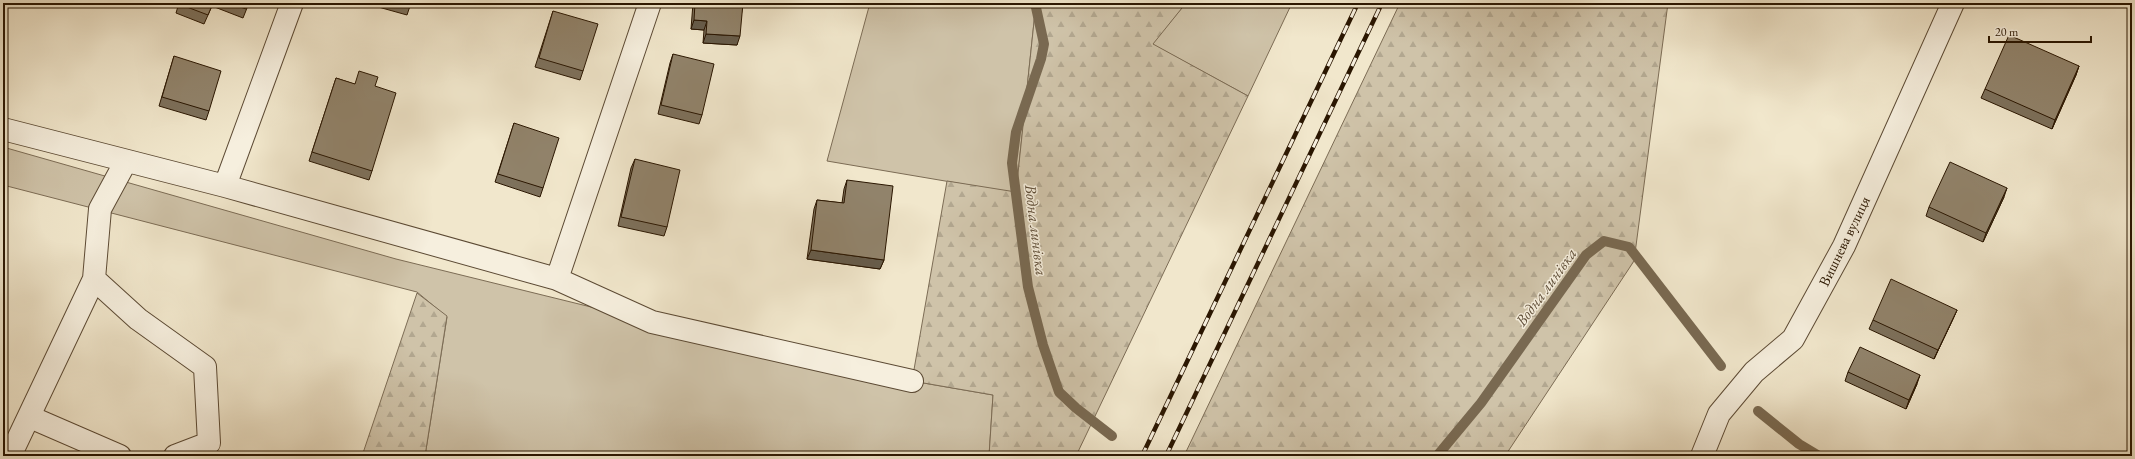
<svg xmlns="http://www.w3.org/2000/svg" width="2135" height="459" font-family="'EB Garamond',serif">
<defs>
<pattern id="forest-firs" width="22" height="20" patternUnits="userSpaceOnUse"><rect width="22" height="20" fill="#cfc3a9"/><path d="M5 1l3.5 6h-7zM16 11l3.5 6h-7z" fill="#b2a790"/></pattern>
</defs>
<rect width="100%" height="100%" fill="#f1e7cc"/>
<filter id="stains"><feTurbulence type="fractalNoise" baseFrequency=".005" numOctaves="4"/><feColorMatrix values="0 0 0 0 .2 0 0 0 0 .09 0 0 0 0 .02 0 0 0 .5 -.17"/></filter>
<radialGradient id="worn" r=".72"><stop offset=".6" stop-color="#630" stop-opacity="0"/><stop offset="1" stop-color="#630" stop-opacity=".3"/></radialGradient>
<path fill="#cfc3a9" stroke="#7c6c55" d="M870,3H1036L1016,193L827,161Z
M1186,3H1292L1248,96L1152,44Z
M3,147L396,259L652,322L912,381L993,395L989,456H425L447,317L417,292L3,185Z"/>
<path fill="url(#forest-firs)" stroke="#7c6c55" d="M1036,3H1186L1153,44L1248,96L1076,456H989L993,395L912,381L947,181L1016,192Z
M1400,3H1668L1634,261L1505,456H1184Z
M417,293L447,316L425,456H362Z"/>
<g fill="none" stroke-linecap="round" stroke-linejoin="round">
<path stroke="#796951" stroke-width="10" d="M1035,3L1044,44L1041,59L1016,132L1012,163L1028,287L1043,345L1059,392L1076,408L1112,436
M1758,411L1799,444L1819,456
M1437,456L1481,403L1586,255L1604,241L1629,247L1721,366"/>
<defs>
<path id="minor" d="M650,3L557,279L652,322L912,381
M3,129L225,186L557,279
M225,186L292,3
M94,279L138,319L205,367L209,443L175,456
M30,417L120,456
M10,456L94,279L100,209L126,161
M1702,456L1719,414L1754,372L1793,339L1844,246L1953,3"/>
</defs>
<use href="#minor" stroke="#5c4a34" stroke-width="24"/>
<use href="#minor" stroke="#f6efde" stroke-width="22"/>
<defs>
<path id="rail" d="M1142,456L1358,3
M1166,456L1382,3"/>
</defs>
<use href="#rail" stroke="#2a1601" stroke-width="4.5"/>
<use href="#rail" stroke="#f6efde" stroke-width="3" stroke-dasharray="9" stroke-linecap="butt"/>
</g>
<path fill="#7d715c" stroke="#2a1601" d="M179,3H249L243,18L212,6L204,24L176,13Z
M364,3H411L407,15Z
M693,3H743L737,45L703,43L704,30L691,29Z
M553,11L583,71L580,80L535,67Z
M673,54L702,115L699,124L658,114L670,63Z
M174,56L209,111L206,120L159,106Z
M2079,66L2076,75L2052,129L1981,98L1985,89Z
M336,78L354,84L375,86L372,171L369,180L309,161Z
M514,123L543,188L540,197L495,182Z
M635,159L667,227L664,236L618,226L631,168Z
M847,180L884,260L880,269L807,259L814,209L817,200L842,203L844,189Z
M2004,197L1983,242L1926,216L1929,207Z
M1957,310L1953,319L1934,359L1869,329L1873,320Z
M1848,372L1917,384L1906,409L1845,381Z"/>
<path fill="#665c4b" stroke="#2a1601" d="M694,20L707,21L704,30L691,29Z
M706,34L740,36L737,45L703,43Z
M2079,66L2076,75L2052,129L2055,120Z
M2007,188L2004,197L1983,242L1986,233Z
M811,250L884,260L880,269L807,259Z
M1957,310L1953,319L1934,359L1938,350Z
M1920,375L1917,384L1906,409L1909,400Z"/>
<path fill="#91836b" stroke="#2a1601" d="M179,3H213L208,15L179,4Z
M229,3H249L246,9Z
M400,3H411L410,6Z
M695,3H743L740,36L706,34L707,21L694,20Z
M553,11L598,24L583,71L539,58Z
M2009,35L2079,66L2055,120L1985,89Z
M673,54L714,64L702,115L661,105Z
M174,56L221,71L209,111L162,97Z
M359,71L378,77L375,86L396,93L372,171L312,152L336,78L355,84Z
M514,123L559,138L543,188L498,174Z
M635,159L680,170L667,227L621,217Z
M1950,162L2007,188L1986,233L1929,207Z
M847,180L893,186L884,260L811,250L817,200L844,203Z
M1891,279L1957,310L1938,350L1873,320Z
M1860,347L1920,375L1909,400L1848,372Z"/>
<g text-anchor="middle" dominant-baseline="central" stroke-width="3" stroke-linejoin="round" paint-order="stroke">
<g font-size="15" fill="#2a1601" stroke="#f6efde">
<text transform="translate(1844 241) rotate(-64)">Вишнева вулиця</text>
</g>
<g font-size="16" font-style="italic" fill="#5e4d37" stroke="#f6efde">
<text transform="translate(1036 230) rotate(83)">Водна линівка</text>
<text transform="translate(1546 287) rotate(-54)">Водна линівка</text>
</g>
</g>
<rect width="2135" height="459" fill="none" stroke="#f1e7cc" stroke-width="16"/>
<rect x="4" y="4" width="2127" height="451" fill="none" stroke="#2a1601" stroke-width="2"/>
<rect x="8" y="8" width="2119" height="443" fill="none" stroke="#2a1601"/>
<path d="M1989 36v6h102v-6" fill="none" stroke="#2a1601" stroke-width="2"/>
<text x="1995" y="36" font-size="12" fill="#2a1601" stroke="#f6efde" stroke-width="3" paint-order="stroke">20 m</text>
<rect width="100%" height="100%" filter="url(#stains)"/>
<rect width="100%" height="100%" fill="url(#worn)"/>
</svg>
